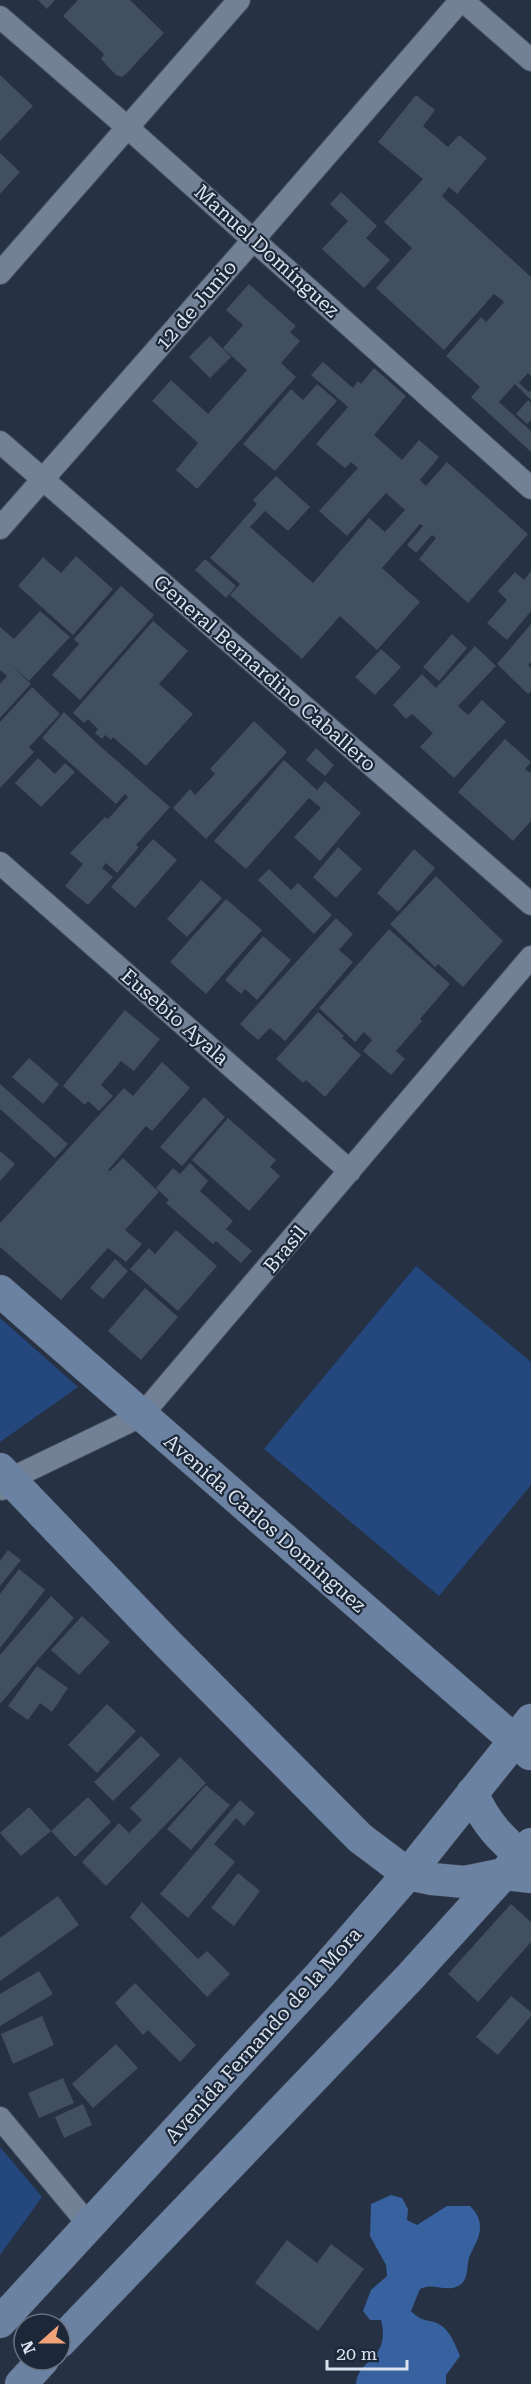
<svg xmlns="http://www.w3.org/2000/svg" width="531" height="2384" font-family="'Roboto Serif',serif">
<rect width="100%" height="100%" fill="#263143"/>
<path fill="#24487e" d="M416,1266L531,1362V1485L439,1596L264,1449Z
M0,1318L78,1387L0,1442Z
M0,2147L42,2197L0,2255Z"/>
<path fill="#37619f" d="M391,2195L402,2198L408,2209L407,2220L417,2225L447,2206H470C476,2212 480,2218 480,2227C480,2239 473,2247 469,2258C466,2268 470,2285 452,2288C440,2290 434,2283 420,2289L411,2311C423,2324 431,2318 442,2326C450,2332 456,2346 460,2356L446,2375V2384H356C358,2357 391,2361 381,2320H370L363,2311L371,2290L387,2276L386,2265L370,2236L371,2204Z"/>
<path fill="#424f61" d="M38,0H55L47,9Z
M78,0H130L164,33L126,74L122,77L116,75L101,59L104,54L63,16Z
M0,75L33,106L0,141Z
M416,95L435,110L423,126L448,147L459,135L487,158L457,194L449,187L442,196L531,277V376L528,373L519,383L529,392L531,390V400L515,384L499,402L531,431V452L471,397L480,387L446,356L481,317L486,322L504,302L494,294L444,350L376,288L412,248L384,222L423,179L378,142Z
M0,153L20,172L0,194Z
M341,192L377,226L366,238L390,260L364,288L322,249L348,221L330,204Z
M249,284L296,326L290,332L300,341L281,363L296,377L197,489L176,470L198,443L152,401L171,380L208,414L247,370L223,348L243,325L226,310Z
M210,336L231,357L210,378L189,357Z
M323,362L353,388L358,381L361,384L374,368L406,396L374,435L402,460L419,440L439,457L420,480L426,486L447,462L528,534L468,603L419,559L436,538L432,535L416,553L407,545L423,526L420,524L382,568L420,602L377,650L340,616L302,659L230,595L240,584L210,558L257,504L253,500L276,476L310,507L288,531L265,511L250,527L313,583L369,518L385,532L405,510L386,493L347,536L319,511L358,468L351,462L345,468L316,444L348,407L311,375Z
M317,384L337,401L275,471L243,444L291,389L303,400Z
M528,400L531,403V420L527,424L516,414Z
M76,556L113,589L73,635L18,586L43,557L61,573Z
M205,559L236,586L226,598L195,570Z
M531,571V611L507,640L487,623L507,600L498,591L515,572L524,580Z
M121,586L154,615L80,700L52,675L79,644L74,639Z
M40,611L70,637L29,681L7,662L31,684L0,718V684L7,676L0,670V627L14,639Z
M153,621L188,651L159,684L193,714L146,766L113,737L111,740L105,735L102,739L95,733L98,729L88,719L84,723L73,713Z
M531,624V662L528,665L531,668V691L528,694L497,664Z
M452,634L467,648L439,681L423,667Z
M475,646L496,666L458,706L468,715L482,700L506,722L454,778L420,747L433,733L412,714L406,719L393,705L422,674L436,688Z
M381,649L401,667L375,695L355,677Z
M32,687L60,714L29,747L34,752L0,788V722Z
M64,712L101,747L170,807L136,845L139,847L117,873L106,863L102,868L113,877L88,905L65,886L83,864L70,853L105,817L108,819L128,797L125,794L116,804L42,738Z
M254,721L287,752L206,839L173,808L190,789L195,795L215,774L210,769Z
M505,739L531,762L525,769L530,773L531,771V821L513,841L458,792Z
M316,748L334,765L325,776L306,760Z
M38,758L55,774L65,763L75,772L41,807L15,783Z
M284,760L317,790L325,781L361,813L320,861L294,837L321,808L309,798L246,869L214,841Z
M153,839L177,860L135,908L111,887Z
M338,847L362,869L336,898L313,877Z
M414,849L435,868L398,912L377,893Z
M269,869L291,890L298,883L332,915L314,934L258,880Z
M436,876L503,941L463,987L438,964L435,967L390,924Z
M201,880L222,898L187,937L167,919Z
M226,899L262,930L206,994L170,962Z
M336,918L353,934L339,950L353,962L285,1041L270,1028L258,1040L240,1024Z
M389,929L450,984L420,1019L422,1021L396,1051L405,1059L391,1075L363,1051L372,1040L364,1032L355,1042L319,1008Z
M263,936L291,960L257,1000L245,989L241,994L225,980Z
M125,1010L160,1039L134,1071L121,1061L101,1085L113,1096L99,1111L88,1101L85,1105L63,1086Z
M318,1012L344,1036L342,1038L361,1055L325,1097L306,1080L303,1083L276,1059Z
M29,1058L59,1084L43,1104L12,1077Z
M162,1062L190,1088L152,1131L146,1126L108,1170L110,1171L123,1158L159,1192L125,1230L142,1244L126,1262L108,1248L61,1300L0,1247V1223L124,1088L133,1096Z
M0,1084L68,1144L55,1158L0,1109Z
M204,1097L225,1117L182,1166L160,1147Z
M228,1118L276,1160L270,1167L280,1176L249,1211L192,1160Z
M0,1151L15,1164L0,1181Z
M190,1163L208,1181L200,1191L233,1221L226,1229L252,1251L241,1263L216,1241L213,1244L166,1203L169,1200L156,1188L173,1168L180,1174Z
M176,1230L217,1266L178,1311L130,1269L149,1248L155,1254Z
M115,1259L128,1271L103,1299L90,1288Z
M145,1288L178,1317L141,1360L108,1331Z
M8,1550L21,1560L0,1586V1561Z
M19,1569L45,1590L0,1648V1594Z
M51,1596L74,1618L0,1704V1655Z
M82,1616L110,1642L79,1675L51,1650Z
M37,1666L68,1688L52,1712L40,1703L28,1720L8,1706Z
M107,1704L136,1731L97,1773L68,1745Z
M141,1736L160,1755L113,1801L94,1782Z
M180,1757L206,1783L106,1886L82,1862L119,1823L129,1833L142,1820L130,1808Z
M206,1785L230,1805L191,1850L167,1829Z
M88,1797L111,1822L75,1857L51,1831L21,1856L0,1833L29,1807L51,1831Z
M240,1800L255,1813L244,1826L236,1818L214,1844L235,1862L188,1918L160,1894Z
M238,1873L260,1891L234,1926L211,1908Z
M58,1896L79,1925L0,1981V1938Z
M142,1902L198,1959L207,1951L230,1974L207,1997L130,1917Z
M511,1904L531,1922V1942L478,2002L448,1974Z
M39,1971L53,1994L0,2026V1994Z
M135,1983L196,2045L180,2062L148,2030L143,2035L115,2003Z
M511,1996L531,2012V2016L498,2055L476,2037Z
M42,2016L54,2045L13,2064L1,2034Z
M116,2044L138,2068L93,2108L72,2084Z
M63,2078L74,2103L39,2118L28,2093Z
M83,2104L92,2125L64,2138L55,2117Z
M287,2240L317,2263L331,2244L364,2269L318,2331L255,2283Z"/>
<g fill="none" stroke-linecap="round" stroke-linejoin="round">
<defs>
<path id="minor" d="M462,0L531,60
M0,17L127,127L531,488
M0,273L239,0
M0,442L531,904
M0,528L254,239L461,0
M0,863L350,1171
M2,1489L10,1479L141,1416L531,957
M0,2118L89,2225"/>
<path id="secondary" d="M0,1291L530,1754
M0,1469L167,1643L360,1838L408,1874L432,1879L465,1882L504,1874L531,1877
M472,1793C488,1828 503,1840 531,1865
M0,2322L320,1975L408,1874L531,1720
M60,2342L410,1977L531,1844
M21,2384L43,2360"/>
</defs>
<use href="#minor" stroke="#444e5c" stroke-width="24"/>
<use href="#secondary" stroke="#444e5c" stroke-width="33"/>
<use href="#minor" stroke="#738196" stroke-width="22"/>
<use href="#secondary" stroke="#6c82a3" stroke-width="32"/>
</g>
<g text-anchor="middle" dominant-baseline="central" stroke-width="4.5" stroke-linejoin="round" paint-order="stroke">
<g font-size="20" fill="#dbe3ee" stroke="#1c2738">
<text transform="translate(267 251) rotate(42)">Manuel Domínguez</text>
<text transform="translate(196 305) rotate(-49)">12 de Junio</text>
<text transform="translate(265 673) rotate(41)">General Bernardino Caballero</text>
<text transform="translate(175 1017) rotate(41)">Eusebio Ayala</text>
<text transform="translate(285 1249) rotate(-50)">Brasil</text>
<text transform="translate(265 1523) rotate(41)">Avenida Carlos Dominguez</text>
<text transform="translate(263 2035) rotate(-48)">Avenida Fernando de la Mora</text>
</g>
</g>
<g transform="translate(42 2342) rotate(249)"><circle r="28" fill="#1c2738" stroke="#687281" stroke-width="1.5"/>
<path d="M0-4.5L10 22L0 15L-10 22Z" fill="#f0a279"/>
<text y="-9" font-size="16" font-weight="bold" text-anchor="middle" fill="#dbe3ee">N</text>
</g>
<path d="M327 2360v9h80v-9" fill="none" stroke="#dbe3ee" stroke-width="3"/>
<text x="336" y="2360" font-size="18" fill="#dbe3ee" stroke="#1c2738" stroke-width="4.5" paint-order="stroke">20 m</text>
</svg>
